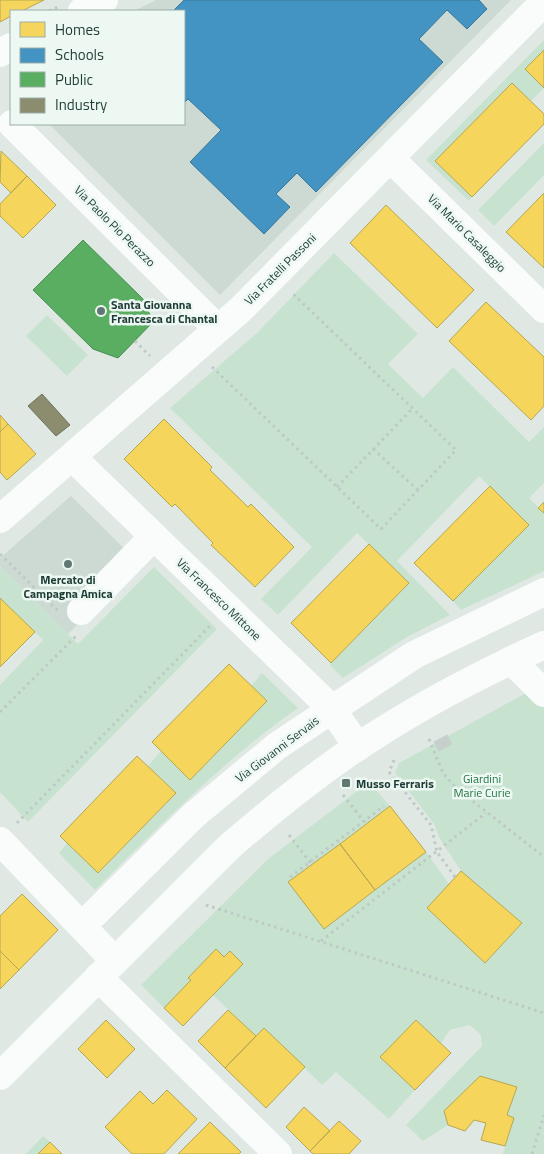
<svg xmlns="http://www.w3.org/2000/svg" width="544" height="1154" font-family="'Titillium Web',sans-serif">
<rect width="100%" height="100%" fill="#e0e8e4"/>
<path fill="#cddad4" d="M156,0H511L220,295L49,124H184V11H134Z
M71,496L139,563L68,634L0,566V558Z"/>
<path fill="#c7e3d0" d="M544,40V50L525,69L544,88L531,101L512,83L435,161L472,197L469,201L426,160Z
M544,143V175L494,226L478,210Z
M334,253L418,334L388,364L423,398L453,367L529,442L544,427V483L529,498L544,513V571L461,610L453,601L529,525L479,476L397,561L450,615L407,637L343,678L330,665L331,663L409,583L357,533L278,615L261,599L312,547L170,408L257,333Z
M47,315L88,355L67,376L26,336Z
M0,566L78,644L154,567L217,629L28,822L0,792V685L43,640L0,598Z
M262,673L298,708C223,760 160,826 95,890L59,853L67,843L99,873L176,793L148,766L161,751L190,780L266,702L251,686Z
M526,693L544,707V1154H503L514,1119L507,1115L516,1087L480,1076L444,1111L448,1125L423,1141L406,1125L482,1046L481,1035L470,1025L450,1030L441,1043L416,1020L380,1057L415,1090L389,1119L336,1072L322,1085L264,1028L256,1036L213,995L243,964L230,951L224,957L216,949L189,977L191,980L164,1008L141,985L268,859L369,782L390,806L289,882L324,929L426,852L449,884L428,909L485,963L522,923L461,871L440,839L434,824L395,773L399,763Z
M43,1136L50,1142L38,1154H26Z"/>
<path fill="#f6d55c" stroke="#b5a750" d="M0,0H44L22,11H11V16L0,22Z
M544,50V88L525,69Z
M512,83L544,114V124L472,197L435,161Z
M1,151L27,176L11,193L0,182Z
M27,176L56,205L23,238L0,216V204Z
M544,193V268L506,232Z
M386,205L474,290L437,328L350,243Z
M486,302L544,357V406L531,420L449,341Z
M0,415L8,424L0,432Z
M164,419L212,467L210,470L248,507L251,504L294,547L255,587L211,545L213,543L175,504L172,507L124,459Z
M8,424L36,454L7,480L0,472V432Z
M490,486L529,525L453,601L414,563Z
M544,502V513L538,508Z
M369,544L409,583L331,663L291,623Z
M0,598L35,632L0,667Z
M229,664L267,701L190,780L152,742Z
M137,756L176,793L98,873L60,836Z
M390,806L426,852L375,890L340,844Z
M340,844L375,890L324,929L288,882Z
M461,871L522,923L485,963L427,908Z
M22,894L58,930L19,970L0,951V916Z
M216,949L224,957L230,951L243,964L183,1026L164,1008L191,980L188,978Z
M0,951L19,970L0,989Z
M228,1010L256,1036L225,1068L198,1041Z
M106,1020L135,1049L107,1078L78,1049Z
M416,1020L451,1053L415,1090L380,1057Z
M264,1028L305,1067L266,1108L225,1068Z
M480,1076L517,1087L507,1115L514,1118L505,1146L481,1140L486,1123L474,1120L465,1131L448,1125L444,1111Z
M167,1090L197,1119L164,1154H132L105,1127L140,1091L153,1104Z
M304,1107L330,1131L310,1151L286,1127Z
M339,1121L361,1141L349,1154H313L310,1151Z
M210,1122L241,1152L239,1154H178Z
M50,1142L62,1154H38Z"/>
<path fill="#4393c3" stroke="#387998" d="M184,0H479L487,9L467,29L447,10L419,39L443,62L316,192L297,173L276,194L290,207L264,234L190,162L221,130L188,99L184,103V11H173Z"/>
<path fill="#5aae61" stroke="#488c54" d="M83,240L143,299L153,322L118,358L93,349L33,290Z"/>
<path fill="#8c8c6e" stroke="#6b745d" d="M42,394L70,425L56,436L28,406Z"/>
<path fill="#c7cfcc" stroke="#c9d1cd" d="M447,735L452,744L439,751L434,742Z"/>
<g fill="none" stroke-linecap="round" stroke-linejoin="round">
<path stroke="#bec9c6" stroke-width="3" stroke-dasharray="2.5 4" stroke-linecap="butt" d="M49,11L60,6
M135,341L150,356
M212,367L381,529L456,450L291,292
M373,449L418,490
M337,487L413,408
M0,554L58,611
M0,712L78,634
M429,739L443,773L455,787L544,857
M394,760L389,772L431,825L437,852L455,877
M343,795L366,824
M17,823L210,626
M289,835L312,865
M290,877L384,806
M206,905L544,1013
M321,941L486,813
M532,1154L544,1115"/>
<path stroke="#fafcfb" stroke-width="28" d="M82,11L104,0
M0,53L11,47
M12,124L218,329
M390,158L544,309
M72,457L331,708L358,747
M0,519L241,309L544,2
M81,611L154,536
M511,660L544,693
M0,841L115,961
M82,926L194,815L277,746L414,655L544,592
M98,977L278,1154
M0,1076L230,846C277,806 326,766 379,733C432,699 487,671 544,645"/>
</g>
<g fill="#617872" stroke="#eef8f3" stroke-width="2">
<circle cx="101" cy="311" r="5"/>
<circle cx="68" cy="564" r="5"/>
<rect x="341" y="778" width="10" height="10" rx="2.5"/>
</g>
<g text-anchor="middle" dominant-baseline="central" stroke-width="5" stroke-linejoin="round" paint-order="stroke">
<g font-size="12" fill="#1d3c35" stroke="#eef8f3">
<text transform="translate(115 226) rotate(45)">Via Paolo Pio Perazzo</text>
<text transform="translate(467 233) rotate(45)">Via Mario Casaleggio</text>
<text transform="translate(280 269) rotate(-45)">Via Fratelli Passoni</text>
<text transform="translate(219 599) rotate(44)">Via Francesco Mittone</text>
<text transform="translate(277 749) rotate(-37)">Via Giovanni Servais</text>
</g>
<g font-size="12" font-weight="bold" fill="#1d3c35" stroke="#eef8f3" text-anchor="start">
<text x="111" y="304">Santa Giovanna<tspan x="111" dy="14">Francesca di Chantal</tspan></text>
<text x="68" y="579" text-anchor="middle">Mercato di<tspan x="68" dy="14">Campagna Amica</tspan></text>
<text x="356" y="783">Musso Ferraris</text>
</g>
<g font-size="12" fill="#237846" stroke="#eef8f3">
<text x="482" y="778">Giardini<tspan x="482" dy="14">Marie Curie</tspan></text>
</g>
</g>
<rect x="10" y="10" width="175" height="115" fill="#eef8f3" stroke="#9aada7"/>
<rect x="20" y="22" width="25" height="15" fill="#f6d55c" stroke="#9aada7"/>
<text x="55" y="35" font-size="15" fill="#1d3c35">Homes</text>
<rect x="20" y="48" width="25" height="15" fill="#4393c3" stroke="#9aada7"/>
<text x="55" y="60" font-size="15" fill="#1d3c35">Schools</text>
<rect x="20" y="72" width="25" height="15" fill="#5aae61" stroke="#9aada7"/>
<text x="55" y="85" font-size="15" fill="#1d3c35">Public</text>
<rect x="20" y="98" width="25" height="15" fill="#8c8c6e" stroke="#9aada7"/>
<text x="55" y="110" font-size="15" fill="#1d3c35">Industry</text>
</svg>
